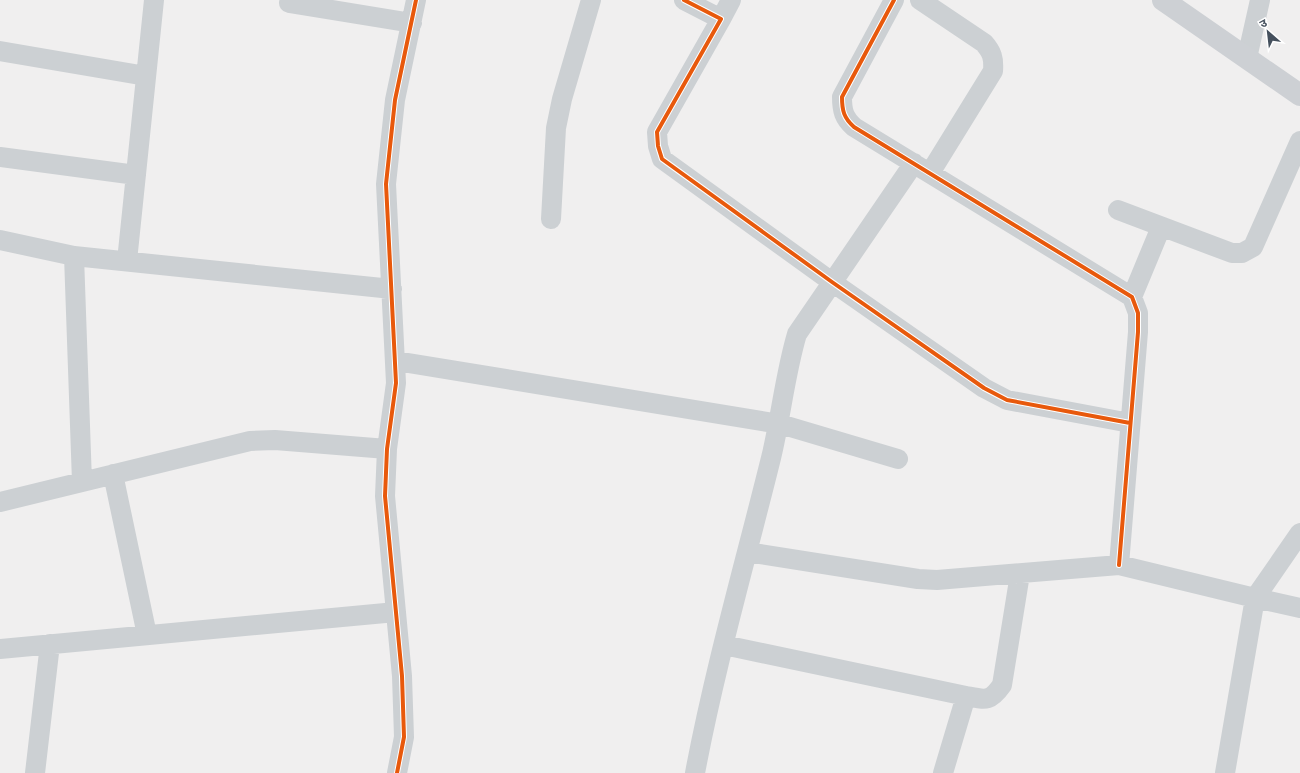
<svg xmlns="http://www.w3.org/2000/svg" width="1300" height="773" font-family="'Source Sans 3','Noto Sans Devanagari',sans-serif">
<rect width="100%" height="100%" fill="#f0efef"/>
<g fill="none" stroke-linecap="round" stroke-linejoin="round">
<path stroke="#ccd0d3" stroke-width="20" d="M684,0L721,19L657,132L658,146L662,159L832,282L984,388L1007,400L1130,423
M894,0L842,97C842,111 844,118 854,127L1132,297L1138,313V332L1119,565
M920,0L984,43C992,52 994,58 993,71L930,173
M289,3L412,23
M721,19L731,0
M0,51L146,76
M1247,58L1260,0
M0,157L136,175
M1118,210L1232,253H1242L1253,247L1300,141
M551,219L556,128L562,99L591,0
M0,240L74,256L392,289
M74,256L82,482
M127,261L154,0
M1132,297L1161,227
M396,361L780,424L898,459
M113,474L147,635
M0,502L250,441L275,440L387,449
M1300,533L1255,598L1300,608
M747,552L918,579L937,580L1119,565L1255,598L1225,773
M724,645L966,696
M0,649L396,612
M35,773L50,644
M397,773L404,737L402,676L385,496L387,449L396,383L386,184L395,100L416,0
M695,773C715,667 745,563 771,458C781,417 785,374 797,334L914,163
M943,773L966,696C986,700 990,702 1002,685L1020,574"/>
<path stroke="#cdd0d4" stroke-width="22" d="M1163,0L1300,95"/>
<defs>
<path id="cycleway" d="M684,0L721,19L657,132L658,146L662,159L832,282L984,388L1007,400L1130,423
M894,0L842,97C842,111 844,118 854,127L1132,297L1138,313V332L1119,565
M397,773L404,737L402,676L385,496L387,449L396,383L386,184L395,100L416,0"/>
</defs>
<use href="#cycleway" stroke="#fff" stroke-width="6"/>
<use href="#cycleway" stroke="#e8590c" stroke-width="4"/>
</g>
<g transform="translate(1268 32) rotate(332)" stroke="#ffffff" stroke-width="3" paint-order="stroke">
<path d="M0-3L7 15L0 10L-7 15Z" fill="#45505d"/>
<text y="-6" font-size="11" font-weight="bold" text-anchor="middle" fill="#45505d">उ</text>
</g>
</svg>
